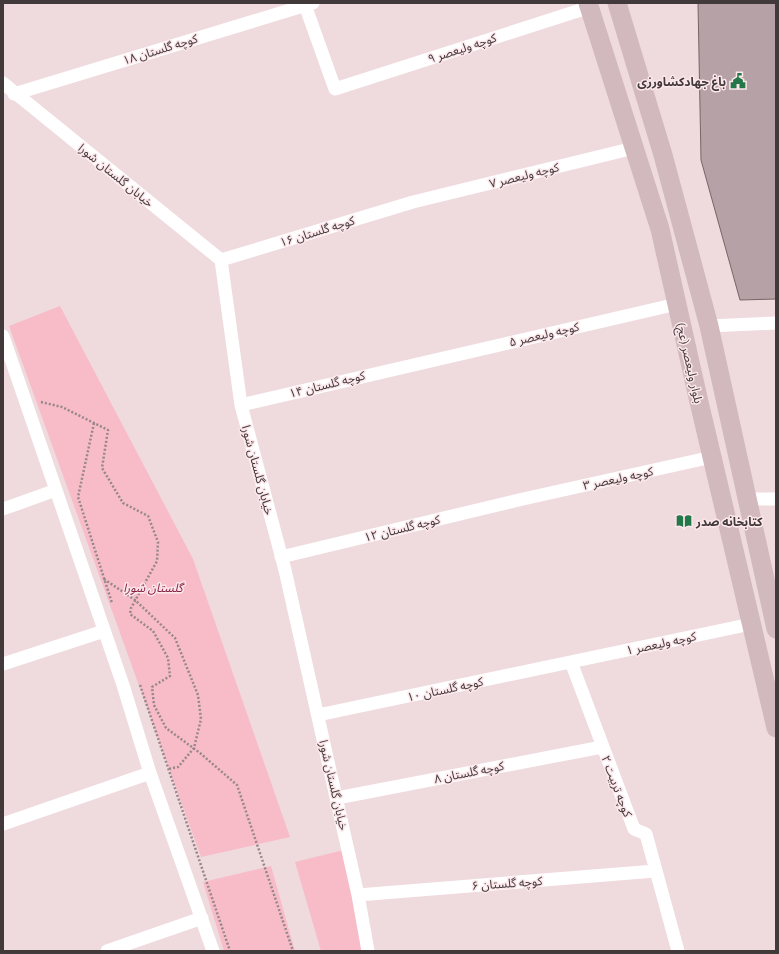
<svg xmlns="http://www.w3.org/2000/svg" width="779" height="954" font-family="'IBM Plex Serif','Noto Sans Arabic',serif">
<rect width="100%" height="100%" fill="#efdade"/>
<path fill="#f8bcc8" d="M60,306L193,559L290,837L201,857L9,326Z
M348,849L365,951H321L295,862Z
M271,866L295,951H224L203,882Z"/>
<path fill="#b6a2a6" stroke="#776568" d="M698,3H776V299L740,300L701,160Z"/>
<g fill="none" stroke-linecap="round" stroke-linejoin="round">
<path stroke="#95878a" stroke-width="2.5" stroke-dasharray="2 2" stroke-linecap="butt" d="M41,402L62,407L108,430L102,468L123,503L148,516L158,542L157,561L131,608L130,614L153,631L168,658L170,676L152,687L154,705L166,728L200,753L237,785L293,951
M94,423L78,497L112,603
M104,579L135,600L175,638L198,695L201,719L194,748L178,767L168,769
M140,685L230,951"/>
<path stroke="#fff" stroke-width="13" d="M305,5L335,89L590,7
M3,83L221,260L241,405L285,570L358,895L368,951
M14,94L313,3
M221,260L413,202L634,148
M709,326L776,323
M3,336L123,685L150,773L213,951
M241,405L677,304
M748,499H776
M3,509L56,490
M281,557L523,499L712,457
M571,662L634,829L646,834L678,951
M3,664L104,631
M318,715L751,624
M337,798L602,747
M3,824L150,773
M358,895L655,871
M107,951L202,918"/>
<path stroke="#d1b9be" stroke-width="19" d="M588,3L660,229L699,402L776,728
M617,3L663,155L709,326L776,629"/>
</g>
<defs>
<symbol id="civic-bare" viewBox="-9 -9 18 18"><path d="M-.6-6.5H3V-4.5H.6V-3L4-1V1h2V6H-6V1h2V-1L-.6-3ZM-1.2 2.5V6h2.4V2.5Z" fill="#237749" stroke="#fce7eb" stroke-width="2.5" paint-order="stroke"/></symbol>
<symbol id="library-bare" viewBox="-9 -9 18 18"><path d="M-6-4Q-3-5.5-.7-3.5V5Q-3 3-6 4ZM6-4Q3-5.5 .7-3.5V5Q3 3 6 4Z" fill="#237749" stroke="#fce7eb" stroke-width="2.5" paint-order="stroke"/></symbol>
</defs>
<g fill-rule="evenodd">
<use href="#civic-bare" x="727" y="70" width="22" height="22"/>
<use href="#library-bare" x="673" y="510" width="22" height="22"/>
</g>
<g text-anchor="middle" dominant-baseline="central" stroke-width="3" stroke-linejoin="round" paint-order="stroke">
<g font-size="12" fill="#41393a" stroke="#fce7eb">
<text transform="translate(462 48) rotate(-18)">کوچه ولیعصر ۹</text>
<text transform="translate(160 49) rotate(-17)">کوچه گلستان ۱۸</text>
<text transform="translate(116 175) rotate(39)">خیابان گلستان شورا</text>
<text transform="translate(524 175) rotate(-14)">کوچه ولیعصر ۷</text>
<text transform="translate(317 231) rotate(-17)">کوچه گلستان ۱۶</text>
<text transform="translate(544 334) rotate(-13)">کوچه ولیعصر ۵</text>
<text transform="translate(690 363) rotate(77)">بلوار ولیعصر (عج)</text>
<text transform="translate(327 384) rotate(-14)">کوچه گلستان ۱۴</text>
<text transform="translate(258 470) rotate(75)">خیابان گلستان شورا</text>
<text transform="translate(618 478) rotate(-12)">کوچه ولیعصر ۳</text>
<text transform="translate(402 528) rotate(-14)">کوچه گلستان ۱۲</text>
<text transform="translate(661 643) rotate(-12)">کوچه ولیعصر ۱</text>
<text transform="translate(445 689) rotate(-12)">کوچه گلستان ۱۰</text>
<text transform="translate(469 772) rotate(-11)">کوچه گلستان ۸</text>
<text transform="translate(334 785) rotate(77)">خیابان گلستان شورا</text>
<text transform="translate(617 786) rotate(69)">کوچه تربیت ۲</text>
<text transform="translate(507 883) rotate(-4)">کوچه گلستان ۶</text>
</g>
<g font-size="12" font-weight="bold" fill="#41393a" stroke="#fce7eb" text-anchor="end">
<text x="726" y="81">باغ جهادکشاورزی</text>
<text x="696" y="521" text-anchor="start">کتابخانه صدر</text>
</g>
<g font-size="12" font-style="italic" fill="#852143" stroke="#fce7eb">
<text x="153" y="587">گلستان شورا</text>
</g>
</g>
<rect width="779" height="954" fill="none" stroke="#41393a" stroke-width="8"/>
</svg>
